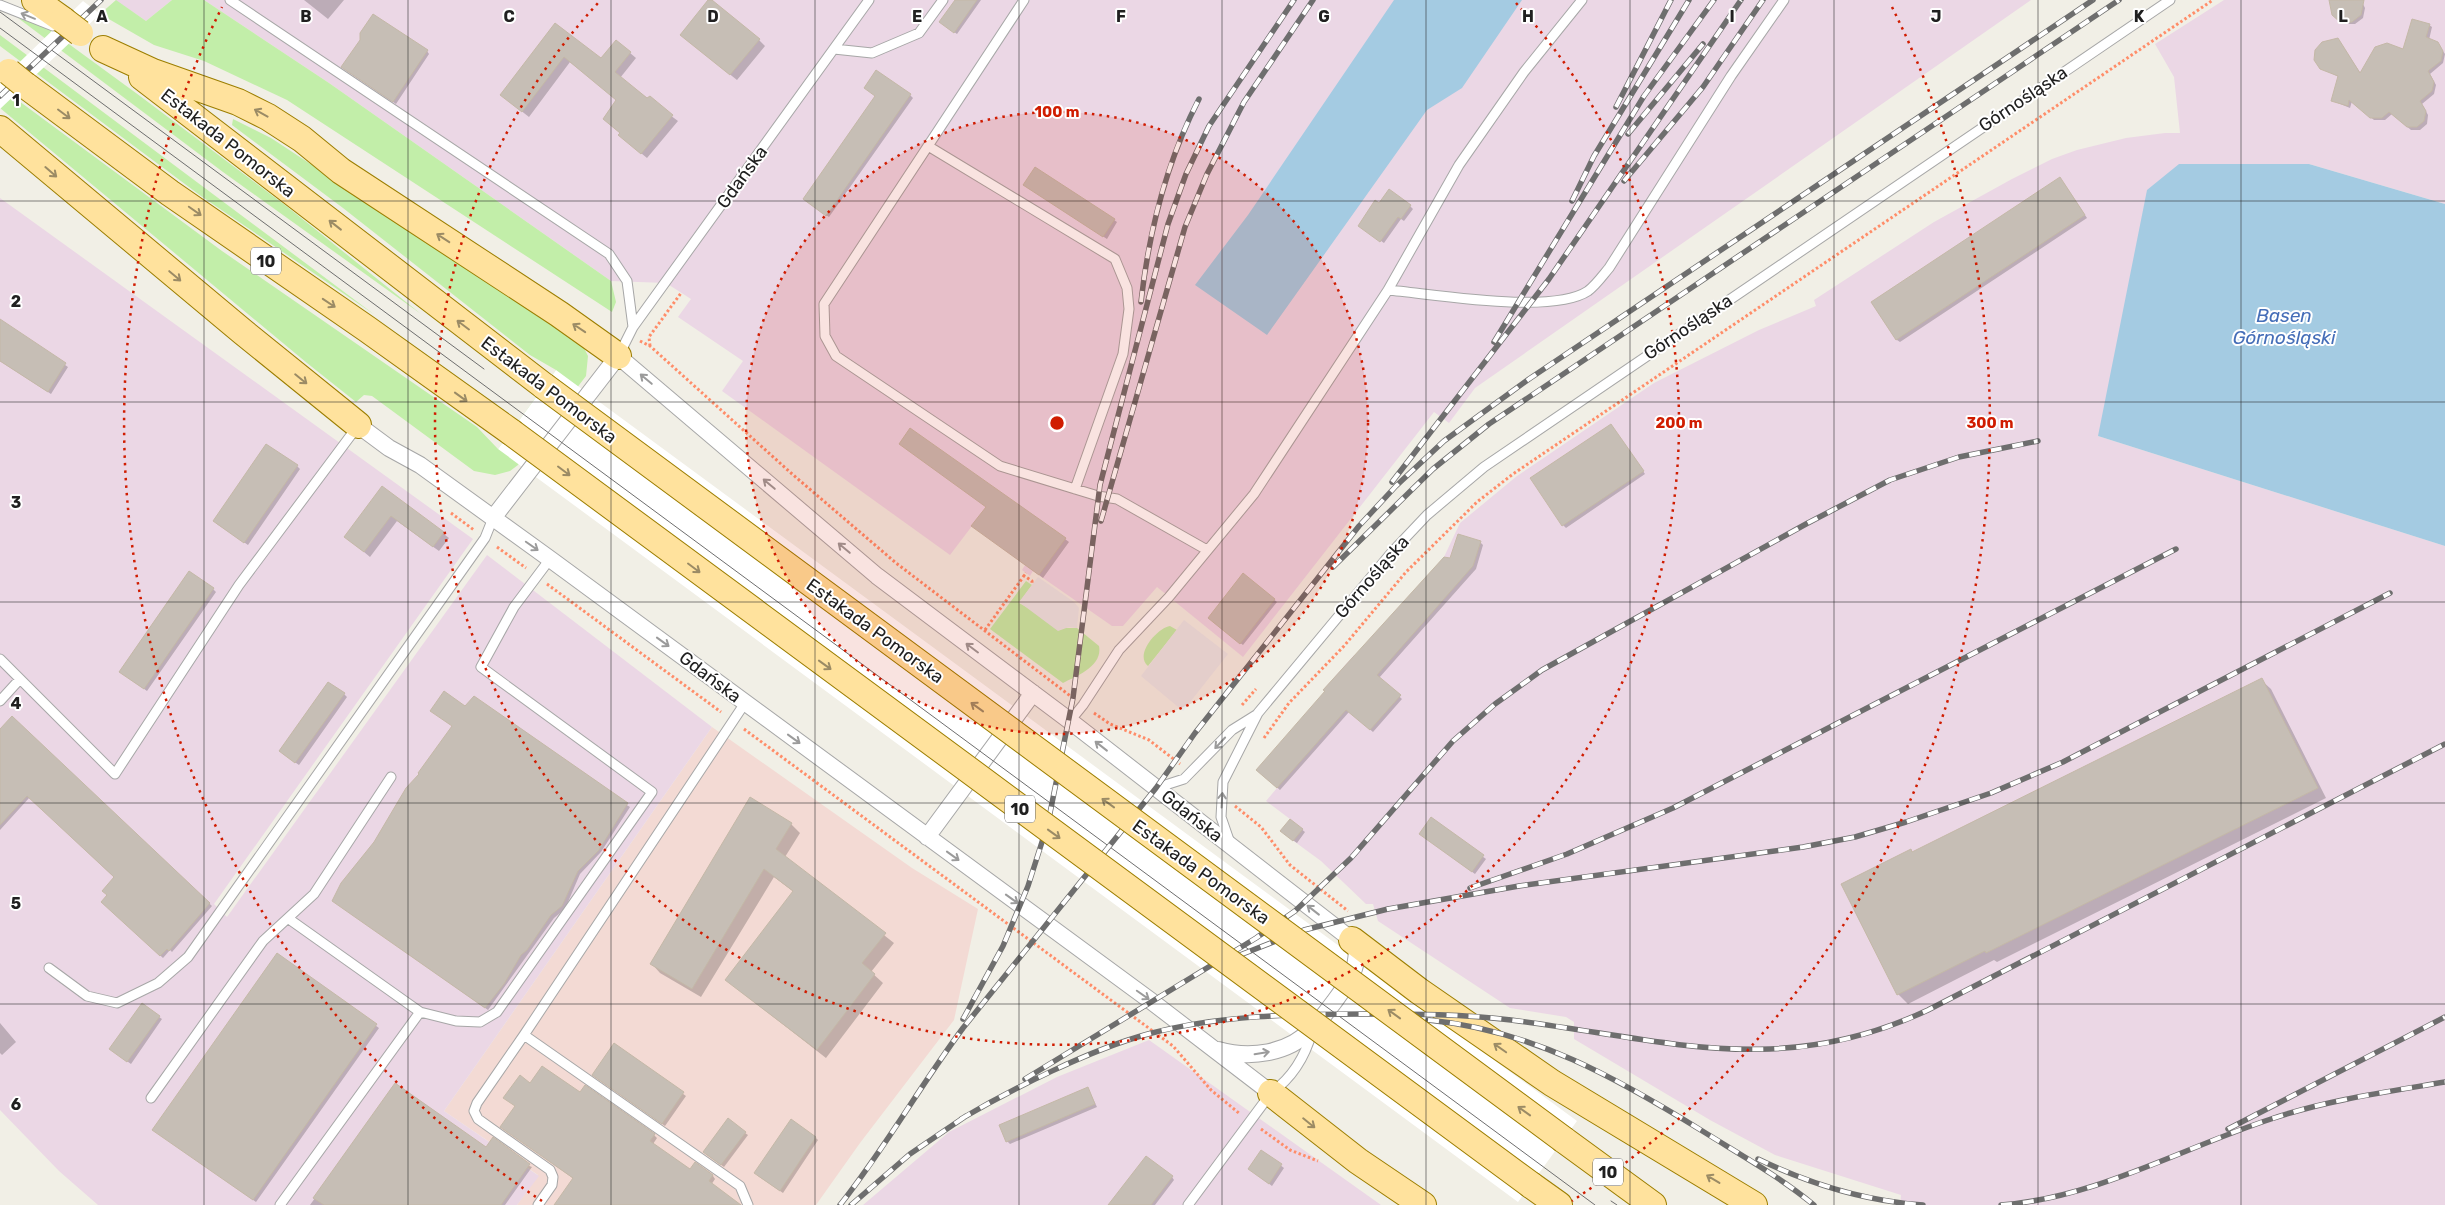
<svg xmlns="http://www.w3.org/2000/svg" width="2445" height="1205" font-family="Rubik,sans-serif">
<rect width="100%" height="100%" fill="#f1efe6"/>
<path fill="#f3dad4" d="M712,727L912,868L978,909L954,1020L860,1143L816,1205H517L538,1175L444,1111Z"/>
<path fill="#ebd7e5" d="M115,0H172L146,21Z
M204,0H2031L1475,388L1449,423L1434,412L1243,657L1157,587L1123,626H1112L1033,571L1030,576L1022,570L1025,565L972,526L950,555L722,391L743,361L678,317L691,299L666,283L611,281L329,83Z
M2224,0H2445V204L2309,164L2098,436L2445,546V1205H1900L1901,1195L1775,1155L1710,1120L1574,1039V1022L1566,1017L1510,1008L1378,921L1373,904H1366L1321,861L1280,831L1290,819L1266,801L1277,788L1256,770L1325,692L1323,690L1354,655L1356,656L1444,557L1460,523L1517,476L1654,383L1759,330L1816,306L1814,300L1934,222L2012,179L2052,159L2077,150L2126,138L2165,133H2180L2174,77L2155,44Z
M0,198L473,539L214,904L227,917L487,555L712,727L444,1111L539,1176L517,1205H98L59,1171L0,1110Z
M1149,1040L1381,1205H863L949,1132L1057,1077Z"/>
<path fill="#c2eea9" d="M116,0L146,21L172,0H204L329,83L611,281L616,302L612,312L287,100L204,61L154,45L100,14Z
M18,18L47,28L140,96L285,205L421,314L223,172Z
M0,35L375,315L201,196L20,61L0,46Z
M0,87L222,251L477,427L498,449L556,370L530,355L343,208L232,125L233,119L271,138L581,342L588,356L586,376L518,465L510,471L495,475L474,471L372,396L364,395L356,402L307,363L0,108Z
M1026,581L1032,585L1019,603L1065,628H1077L1099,646C1103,666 1077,676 1063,683L990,629Z
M1170,626L1177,630L1148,666C1134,655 1157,628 1170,626Z"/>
<path fill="#e8e8e8" d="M1038,577L1074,602L1079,608L1077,628L1069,627L1058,631L1019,602Z
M1184,620L1228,654L1183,711L1141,676Z"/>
<path fill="#a4cbe2" d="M1394,0H1522L1462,88L1427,110L1267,335L1195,285L1248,215Z
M2179,164H2309L2445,204V546L2098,436L2147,190Z"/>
<path fill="#fff" d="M83,1L100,14L0,109V81Z
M556,370L1577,1121L1518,1202L498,449Z"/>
<path fill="#0003" d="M304,0H344L328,19Z
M956,0H981L957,34L943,24Z
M2333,0H2361L2365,8L2363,18L2355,24H2344L2333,14Z
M555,24L601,60L617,42L636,58L620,78L678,121L647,158L625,140L621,133L618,100L570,62L529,117L501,95Z
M2429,25L2432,27L2429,40L2440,47L2445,54L2443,63L2430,74L2436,85L2434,94L2422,104L2428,115L2427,124L2420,130H2411L2392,114L2385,120H2374L2352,101L2350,108L2333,101L2339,77L2321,68L2340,42L2361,74L2404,51Z
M361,40L427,51L429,54L396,104L346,70Z
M759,40L765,46L737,80L688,41Z
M910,95L913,98L829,217L807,202L876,96Z
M2063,182L2087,218L1900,342L1897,340L1872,303Z
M1024,185L1114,220L1117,222L1107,239Z
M1380,205L1410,206L1413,209L1404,221L1401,219L1384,243L1362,228Z
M0,321L68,367L51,394L0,361Z
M1611,425L1645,474L1566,528L1563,525Z
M297,466L300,469L248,545L217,524Z
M383,488L449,538L439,551L397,521L370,557L346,537Z
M987,507L1065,539L1069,542L1043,578L977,529Z
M1480,542L1483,545L1476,569L1379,678L1402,699L1373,732L1349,712L1280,790L1257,770L1451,560Z
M1244,575L1277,602L1243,645L1212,621Z
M213,589L216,592L147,691L123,674Z
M2261,680L2271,689L2326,798L1997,962L1994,960L1908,1004L1898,994L1911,851L1913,853Z
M344,694L347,697L299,765L283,754Z
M465,708L630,807L601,852L580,874L565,909L554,918L488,1010L336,903Z
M12,718L212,906L172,952L170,950L163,958L103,902L108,895L115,878L30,797L0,830V731Z
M1431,819L1486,859L1475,874L1423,836Z
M1290,820L1305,832L1297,843L1284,834Z
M791,824L800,833L785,857L894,943L871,972L883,983L826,1058L726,980L794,892L774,877L701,997L660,973L652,964Z
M277,955L379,1028L256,1202L157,1132Z
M159,1017L162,1019L131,1064L114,1052Z
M0,1023L16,1042L2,1055L0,1053Z
M614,1045L686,1096L665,1126L596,1077Z
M531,1084L580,1094L585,1087L654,1135L657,1138L653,1144L691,1170L695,1164L713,1176L715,1179L711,1185L737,1205H556L574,1179L504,1129Z
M396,1085L486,1149L532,1167L505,1205H310Z
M1088,1089L1097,1107L1010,1144L1007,1141Z
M745,1133L748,1135L724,1167L707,1155Z
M815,1137L818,1140L783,1193L758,1176Z
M1262,1151L1284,1168L1272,1186L1252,1171Z
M1172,1177L1174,1180L1155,1205H1110Z"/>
<path fill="#c6beb5" stroke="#c4b8a7" d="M708,0H712L760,39L730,75L680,35Z
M955,0H977L954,33L939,22Z
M2329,0H2364L2361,15L2352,22H2340L2332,15Z
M373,14L428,50L393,102L341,67L360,40V33Z
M2412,19L2430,24L2426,37L2438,42L2443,51L2441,61L2428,71L2434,82L2432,91L2420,101L2426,111L2424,121L2417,127H2407L2389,112L2382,118H2370L2349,100L2348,106L2331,101L2338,76L2320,69L2314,60L2315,50L2322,42L2338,38L2360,73L2375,47L2387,43L2403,49Z
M555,23L601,58L616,40L631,52L615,72L647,98L650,96L673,115L641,154L618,135L620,133L603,119L616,100L564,57L522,112L500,95Z
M876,70L911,94L826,216L803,199L875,96L864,88Z
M1035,167L1115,219L1103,237L1023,185Z
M2060,177L2085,215L1896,340L1871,302Z
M1389,189L1411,205L1401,219L1398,217L1380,242L1358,226L1375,200L1379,203Z
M0,319L66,363L48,392L0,361Z
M1611,424L1644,471L1562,526L1530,478Z
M910,428L1066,538L1039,575L971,526L986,507L899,444Z
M266,444L298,465L244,543L213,521Z
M382,486L444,532L433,547L391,516L364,552L344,537Z
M1458,534L1481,541L1473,566L1377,675L1401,695L1370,730L1346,710L1277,788L1256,770L1325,691L1323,690L1444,557L1450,558Z
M189,571L214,588L144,689L119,672Z
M1243,573L1275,599L1240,644L1208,618Z
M2262,678L2318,788L1986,953L1985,951L1897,995L1841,884L1911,849L1912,852Z
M328,682L345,693L295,763L279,751Z
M444,691L465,706L474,696L628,803L599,850L578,871L562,906L551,915L527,950L521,955L504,984L485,1008L332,901L341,883L374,842L406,788L419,774L418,773L452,726L430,711Z
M12,716L210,903L169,951L167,949L160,956L101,902L107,895L102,891L114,877L27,796L0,825V729Z
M750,797L792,823L776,849L886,933L862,963L875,974L817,1050L725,980L793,891L764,869L692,989L650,964Z
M1431,817L1484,855L1472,872L1419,834Z
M1290,819L1303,829L1293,841L1280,831Z
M277,953L377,1024L253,1200L152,1130Z
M142,1003L160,1016L127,1062L109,1049Z
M614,1043L684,1092L662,1124L592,1075Z
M542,1066L580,1092L585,1085L655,1134L650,1141L690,1169L695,1162L713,1175L709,1181L741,1205H554L573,1178L500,1127L515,1106L503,1098L520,1075L530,1083Z
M395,1083L486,1147L493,1137L530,1164L501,1205H324L313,1198Z
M1088,1087L1095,1104L1006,1142L999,1125Z
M728,1118L746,1132L721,1165L703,1152Z
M791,1119L816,1137L780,1191L754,1173Z
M1261,1150L1282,1164L1269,1184L1248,1169Z
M1146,1156L1173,1176L1151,1205H1108Z"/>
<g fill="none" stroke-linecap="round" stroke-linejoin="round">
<defs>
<path id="lane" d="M230,0L609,254L627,281L633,327
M1024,0L824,304L825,336L836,356L1000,466L1098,496L1117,499L1207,550
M0,5L53,26
M834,49L872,53L919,33L943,0
M928,146L1115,259L1127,288L1129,309L1123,354L1075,489
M1388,290C1434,294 1552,315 1588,291C1596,285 1603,275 1609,268L1731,76L1784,0
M619,355L633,327L869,0
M0,659L115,774L239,585L357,427
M0,701L20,679
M1070,721L1083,705L1119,650L1169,597L1254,494L1388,290L1459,165L1524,72L1582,0
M1156,788L1184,779L1232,730L1256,715
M1230,843L1221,817L1223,782L1258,713L1392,552L1427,515L1484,467L2170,0
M49,968L87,996L117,1003L158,983L188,957L485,538L493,518
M420,1012L456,1021L480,1022L497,1012L652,792L481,667L514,607L550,559
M524,1035L740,1186L748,1205
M151,1098L263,941L314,894L391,777
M280,1205L420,1012L289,919
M538,1205L552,1185L553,1177L550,1170L478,1119L474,1111L477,1103L524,1035L745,703
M1188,1205L1271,1093C1292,1078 1305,1057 1312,1032"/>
<path id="street" d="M358,425L389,448L420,465L550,559L1151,1001L1271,1093
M493,518L618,356L877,576L1070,721L1352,940
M927,837L1033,693
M1218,1050C1250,1059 1288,1054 1312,1029C1320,1021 1327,1011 1334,1002C1348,983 1360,968 1356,942"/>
<path id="primary" d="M35,0L63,20
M103,49L153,72L238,102L268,117L302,139L341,171L559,314L618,356
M142,77L544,386
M25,85L170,193L367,329L511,432
M0,129L243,332L358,425
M1352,940L1419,991L1552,1083L1754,1205
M1271,1093L1358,1161L1423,1205
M1564,1140L1653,1205
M1531,1185L1559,1205"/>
</defs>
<use href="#lane" stroke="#a7a7a7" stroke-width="11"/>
<use href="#street" stroke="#a7a7a7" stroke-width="18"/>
<use href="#primary" stroke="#9c7e00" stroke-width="28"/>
<path stroke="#ff8d69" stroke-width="3" stroke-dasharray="2.5 2.5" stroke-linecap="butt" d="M640,341L650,346L791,473L896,563L1073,698
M650,346L649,337L681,293
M451,513L474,530
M497,547L526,568
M1023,575L1032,581V585
M547,584L721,712
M985,630L1026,573
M1242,705L1256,689
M1094,713L1110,724L1149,740L1180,764
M744,729L1173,1046L1211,1090L1240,1114
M1264,738L1289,703L1344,646L1406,572L1477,502L1513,474L2213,0
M1235,806L1261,827L1290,865L1348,911
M1261,1129L1290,1150L1318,1161"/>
<use href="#lane" stroke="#fff" stroke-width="9"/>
<use href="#street" stroke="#fff" stroke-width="16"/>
<use href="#primary" stroke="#ffe29d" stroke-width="26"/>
<path stroke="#6e6e6e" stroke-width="1" d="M0,12L484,369
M0,28L1595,1205
M1611,1201L1617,1205"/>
<defs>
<path id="rail" d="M0,96L101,0
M1616,107L1671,0
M1628,134L1703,44
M1624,181L1703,87L1763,0
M1572,201L1594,156L1689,0
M1141,302C1149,230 1166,163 1199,99
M1494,342L1644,96L1714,0
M1392,482L1549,279L1741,0
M1101,521L1185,227L1207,174L1244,102L1313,0
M1333,567L1433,469L1489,424L2119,0
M1470,888L1567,854L1673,808L2176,549
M1240,955L1304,930L1388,909L1519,886L1803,847L1855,837L1906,822L1991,793L2063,762L2390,593
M963,1019L1003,946L1028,886L1048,823L1073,698L1100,485L1168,224L1186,174L1209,126L1294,0
M1428,1020C1532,1030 1617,1078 1704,1132C1741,1155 1780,1177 1814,1205
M1025,1079L1256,938L1295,911L1351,858L1453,741L1495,704L1542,670L1806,524L1890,480L1959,457L2038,441
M961,1119C1014,1088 1089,1050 1148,1034C1219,1015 1293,1014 1366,1014C1415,1014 1463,1014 1511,1020C1664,1039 1779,1080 1928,1010L2445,744
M2228,1129L2445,1017
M1758,1159C1810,1184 1866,1201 1923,1205
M840,1205C885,1148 920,1086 963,1028L1156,788L1195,733L1359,526L1396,486L1444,441L1529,379L2093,0
M851,1205L910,1154L966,1116
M2001,1205C2095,1198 2182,1148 2271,1119C2327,1100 2386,1092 2445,1082"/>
</defs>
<use href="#rail" stroke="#6e6e6e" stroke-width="5.5"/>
<use href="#rail" stroke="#fff" stroke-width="4" stroke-dasharray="11" stroke-linecap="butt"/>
<defs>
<path id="primary-bridge" d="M63,20L80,33
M9,72L25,85
M544,386L1564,1140
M511,432L1531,1185"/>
</defs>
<use href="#primary-bridge" stroke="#9c7e00" stroke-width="28" stroke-linecap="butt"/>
<use href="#primary-bridge" stroke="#ffe29d" stroke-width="26"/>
</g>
<defs><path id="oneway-shaft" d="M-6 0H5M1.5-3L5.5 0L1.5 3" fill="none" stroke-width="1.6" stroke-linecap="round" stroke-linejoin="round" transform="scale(1.25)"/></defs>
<g stroke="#9b9b9b">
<use href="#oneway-shaft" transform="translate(28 16) rotate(-158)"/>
<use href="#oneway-shaft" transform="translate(646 379) rotate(-140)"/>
<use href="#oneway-shaft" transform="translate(769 484) rotate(-140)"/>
<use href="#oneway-shaft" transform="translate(532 546) rotate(35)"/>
<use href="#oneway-shaft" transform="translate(844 548) rotate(-140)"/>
<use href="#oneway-shaft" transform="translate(663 642) rotate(36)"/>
<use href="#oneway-shaft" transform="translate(972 648) rotate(-143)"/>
<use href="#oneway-shaft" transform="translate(794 739) rotate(36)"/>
<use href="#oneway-shaft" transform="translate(1220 743) rotate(133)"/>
<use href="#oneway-shaft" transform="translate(1101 746) rotate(-142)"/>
<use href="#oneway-shaft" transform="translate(1222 800) rotate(-87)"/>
<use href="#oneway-shaft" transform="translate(953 856) rotate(36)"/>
<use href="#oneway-shaft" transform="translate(1012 899) rotate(36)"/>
<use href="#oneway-shaft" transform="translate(1313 910) rotate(-142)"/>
<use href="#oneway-shaft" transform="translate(1143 995) rotate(35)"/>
<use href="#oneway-shaft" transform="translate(1262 1053) rotate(-9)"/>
</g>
<g stroke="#9b8b65">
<use href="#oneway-shaft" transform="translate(261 113) rotate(-151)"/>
<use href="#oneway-shaft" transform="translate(64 114) rotate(37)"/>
<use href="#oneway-shaft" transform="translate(51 172) rotate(41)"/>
<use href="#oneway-shaft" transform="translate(195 211) rotate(35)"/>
<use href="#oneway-shaft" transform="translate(335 225) rotate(-142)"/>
<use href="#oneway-shaft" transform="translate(443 238) rotate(-147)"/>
<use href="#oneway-shaft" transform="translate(175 276) rotate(40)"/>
<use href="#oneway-shaft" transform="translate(329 303) rotate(34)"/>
<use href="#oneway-shaft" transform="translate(463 325) rotate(-143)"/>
<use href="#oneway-shaft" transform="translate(579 328) rotate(-146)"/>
<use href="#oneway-shaft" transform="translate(301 379) rotate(39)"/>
<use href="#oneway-shaft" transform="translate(461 397) rotate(36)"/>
<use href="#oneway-shaft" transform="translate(564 471) rotate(37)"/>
<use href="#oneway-shaft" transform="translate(694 568) rotate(37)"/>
<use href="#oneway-shaft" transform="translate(825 665) rotate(36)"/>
<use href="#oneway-shaft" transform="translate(977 707) rotate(-144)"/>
<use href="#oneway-shaft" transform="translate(1108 803) rotate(-144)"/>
<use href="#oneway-shaft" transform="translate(1054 834) rotate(36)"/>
<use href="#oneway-shaft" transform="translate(1394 1014) rotate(-144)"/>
<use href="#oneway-shaft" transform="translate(1500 1048) rotate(-145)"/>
<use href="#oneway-shaft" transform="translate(1524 1111) rotate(-144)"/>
<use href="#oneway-shaft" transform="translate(1309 1123) rotate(39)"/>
<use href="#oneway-shaft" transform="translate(1713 1179) rotate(-149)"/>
</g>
<path fill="none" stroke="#202020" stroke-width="1" stroke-opacity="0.55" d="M204,0V1205M408,0V1205M611,0V1205M815,0V1205M1019,0V1205M1222,0V1205M1426,0V1205M1630,0V1205M1834,0V1205M2038,0V1205M2241,0V1205M0,201H2445M0,402H2445M0,602H2445M0,803H2445M0,1004H2445"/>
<circle cx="1057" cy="423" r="311" fill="#d01c00" fill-opacity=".12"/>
<g fill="none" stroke="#d01c00" stroke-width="2.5" stroke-dasharray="2.5 5">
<circle cx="1057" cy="423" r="311"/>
<path d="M1516 3A622 622 0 1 1 598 3"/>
<path d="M542 1201A933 933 0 0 1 222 7M1892 7A933 933 0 0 1 1572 1201"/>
</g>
<g text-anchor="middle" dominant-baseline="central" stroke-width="4" stroke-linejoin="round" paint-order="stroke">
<g fill="#fff" stroke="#636363" stroke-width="1">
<rect x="251" y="247.5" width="30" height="27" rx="4"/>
<rect x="1005" y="795.5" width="30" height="27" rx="4"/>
<rect x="1593" y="1158.5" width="30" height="27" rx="4"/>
</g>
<g font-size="16" font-weight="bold" fill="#202020">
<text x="266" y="261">10</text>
<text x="1020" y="809">10</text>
<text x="1608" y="1172">10</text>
</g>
<g font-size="18" fill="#202020" stroke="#fff">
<text transform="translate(2023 99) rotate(-34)">Górnośląska</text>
<text transform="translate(228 143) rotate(38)">Estakada Pomorska</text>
<text transform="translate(742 177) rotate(-54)">Gdańska</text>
<text transform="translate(1688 327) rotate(-34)">Górnośląska</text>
<text transform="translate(549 390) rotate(37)">Estakada Pomorska</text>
<text transform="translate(1372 577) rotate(-49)">Górnośląska</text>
<text transform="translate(875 631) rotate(36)">Estakada Pomorska</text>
<text transform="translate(710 677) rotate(37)">Gdańska</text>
<text transform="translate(1192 816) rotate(38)">Gdańska</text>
<text transform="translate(1201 872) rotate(36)">Estakada Pomorska</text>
</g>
<g font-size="19" font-style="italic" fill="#456eb8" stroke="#fff">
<text x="2284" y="315">Basen<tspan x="2284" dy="22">Górnośląski</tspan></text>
</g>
</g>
<g font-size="16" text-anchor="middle" font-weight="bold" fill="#202020" stroke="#fff" stroke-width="4" stroke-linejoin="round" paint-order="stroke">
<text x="102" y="22">A</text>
<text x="306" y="22">B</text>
<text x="509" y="22">C</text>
<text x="713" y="22">D</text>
<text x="917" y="22">E</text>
<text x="1121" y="22">F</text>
<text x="1324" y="22">G</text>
<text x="1528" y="22">H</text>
<text x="1732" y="22">I</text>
<text x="1936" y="22">J</text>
<text x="2139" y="22">K</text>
<text x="2343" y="22">L</text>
<text x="16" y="106">1</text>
<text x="16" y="307">2</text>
<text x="16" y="508">3</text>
<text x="16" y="709">4</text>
<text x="16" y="909">5</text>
<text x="16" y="1110">6</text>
</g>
<circle cx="1057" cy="423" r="8" fill="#d01c00" stroke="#fff" stroke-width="2.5"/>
<g font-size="15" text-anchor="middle" font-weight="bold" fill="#d01c00" stroke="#fff" stroke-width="4" stroke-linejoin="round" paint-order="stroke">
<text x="1057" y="117">100 m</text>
<text x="1679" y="428">200 m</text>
<text x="1990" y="428">300 m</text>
</g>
</svg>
